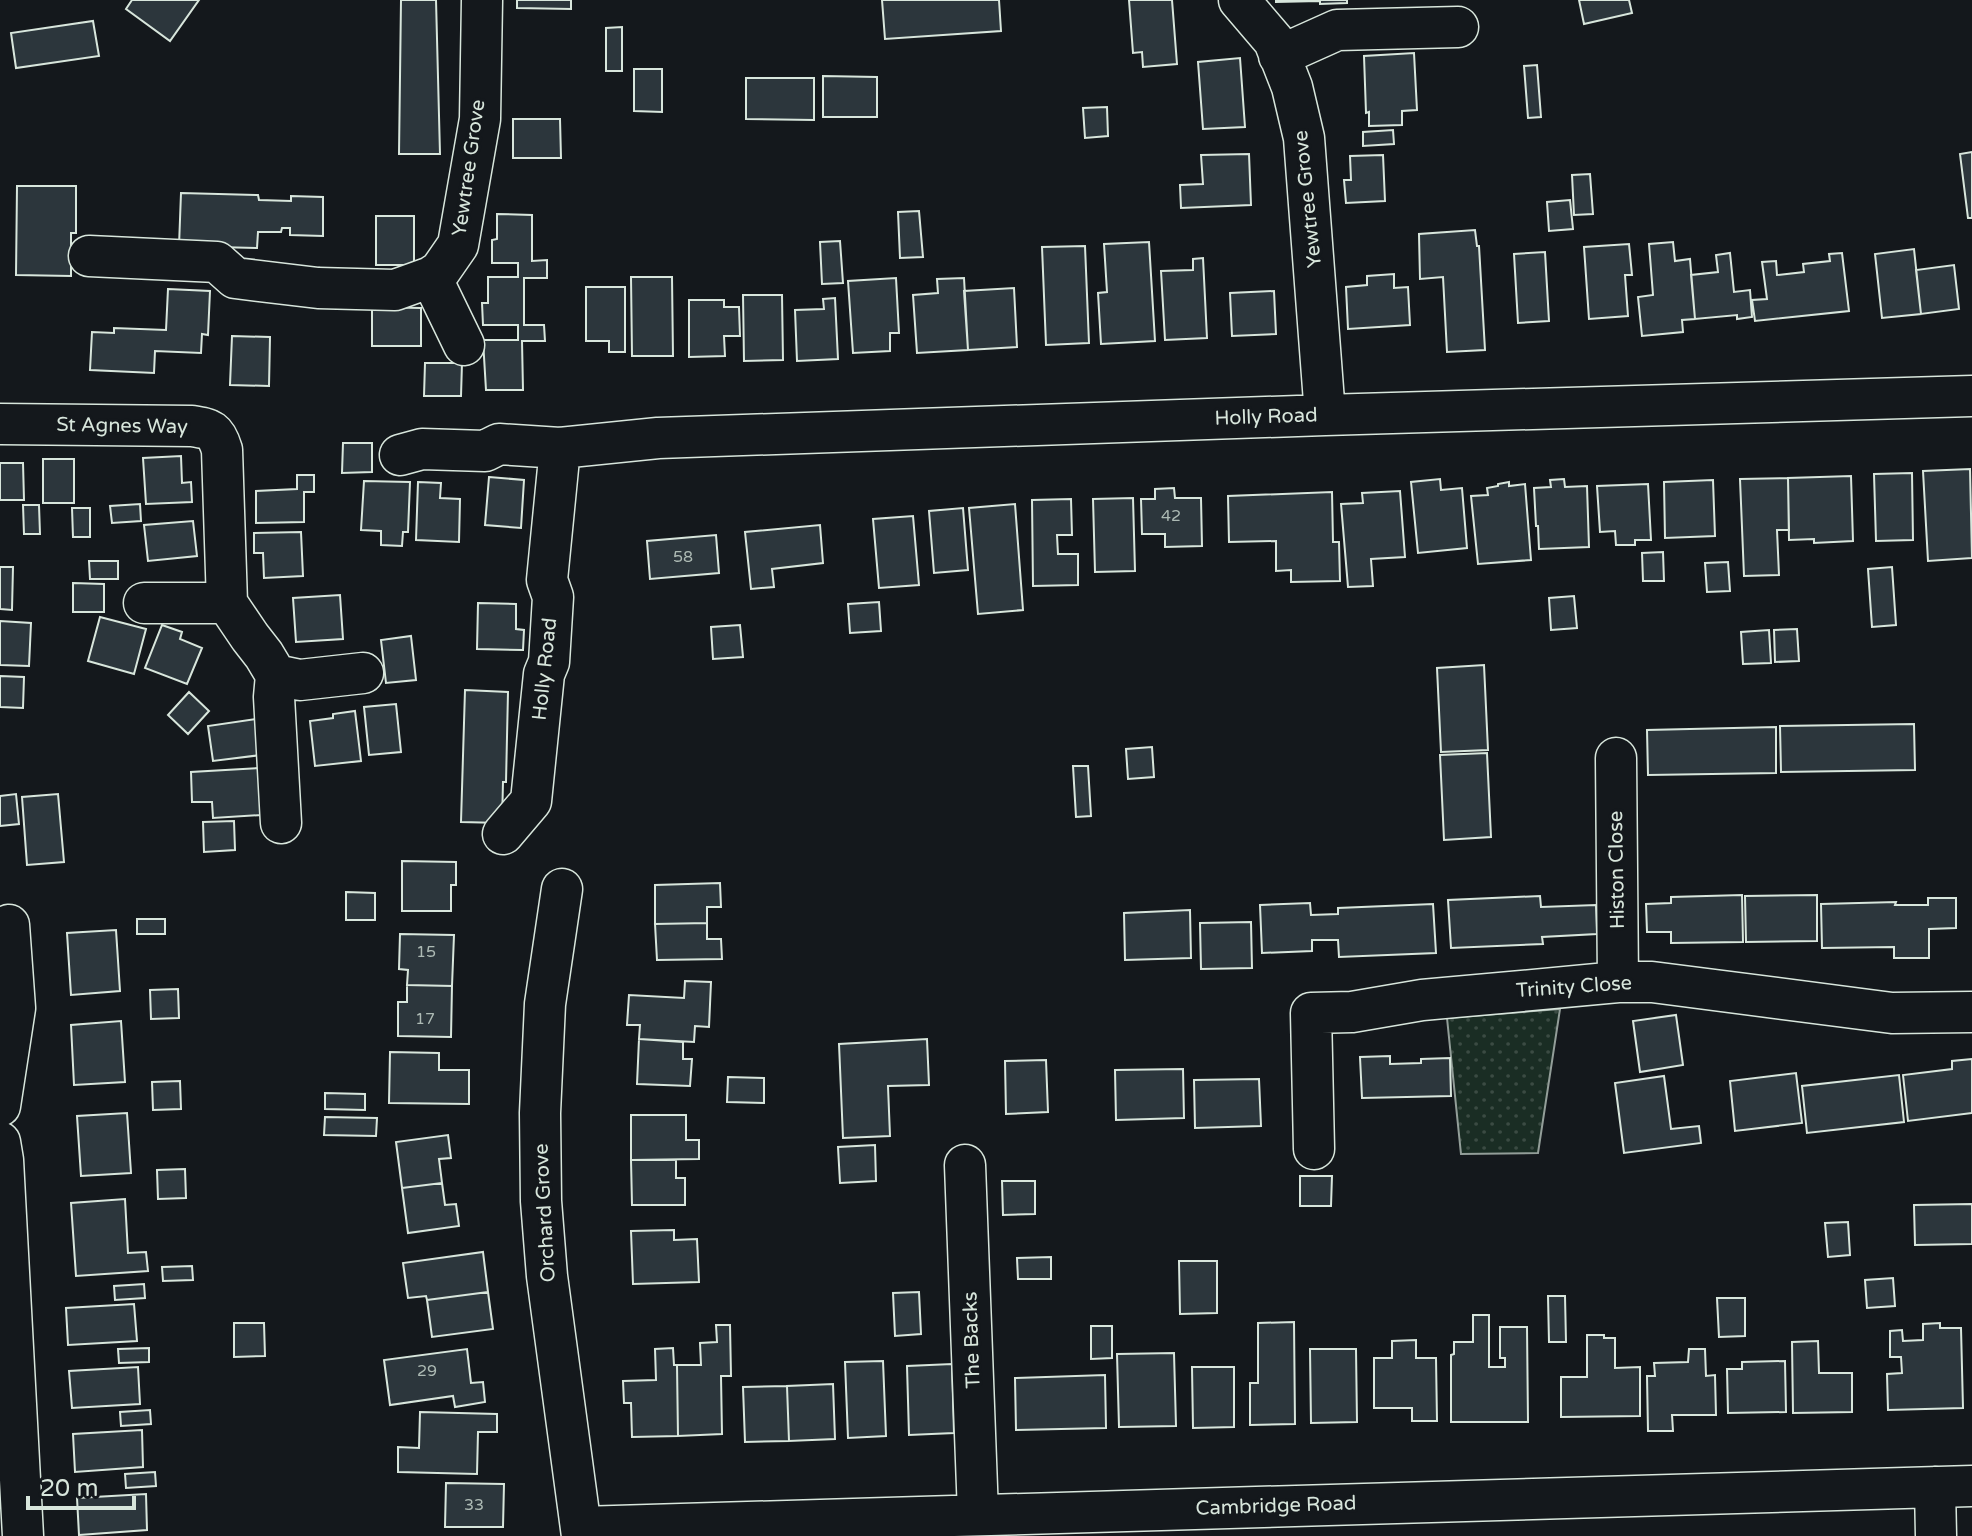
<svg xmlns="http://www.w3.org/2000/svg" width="1972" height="1536" font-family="'Varela Round',sans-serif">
<defs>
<pattern id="park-dots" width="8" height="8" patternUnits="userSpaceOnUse" patternTransform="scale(2)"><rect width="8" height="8" fill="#1a2d24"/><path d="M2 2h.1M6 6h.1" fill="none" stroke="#3b4b43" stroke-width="1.8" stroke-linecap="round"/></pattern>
</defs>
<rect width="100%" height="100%" fill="#14181c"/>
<path fill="url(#park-dots)" stroke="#939e99" stroke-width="2" d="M1560,1009L1538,1153L1461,1154L1447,1018Z"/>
<path fill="#2c363c" stroke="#d8e6dc" stroke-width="2" d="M132,0H199L170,41L126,9Z
M401,0H436L440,154H399Z
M517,0H571V9L517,8Z
M882,0H999L1001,31L885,39Z
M1129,0H1172L1177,64L1143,67L1142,52L1133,53Z
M1276,0H1347V3L1320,4V1L1276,2Z
M1579,0H1629L1632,13L1584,24Z
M93,21L99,56L16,68L11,33Z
M622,27V71H606V28Z
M1414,53L1417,110L1402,111V125L1369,126V112L1366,113L1364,56Z
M1240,58L1245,127L1203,129L1198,62Z
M1537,65L1541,117L1528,118L1524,66Z
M634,69H662V112L634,111Z
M823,76L877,77V117H823Z
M746,78H814V120L746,119Z
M1107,107L1108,136L1085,138L1083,108Z
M513,119H560L561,158H513Z
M1393,130L1394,144L1363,146V132Z
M1972,152V218H1968L1960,154Z
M1249,154L1251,205L1181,208L1180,185L1203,184L1201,155Z
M1383,155L1385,201L1346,203L1344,180H1351L1350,156Z
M1590,174L1593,214L1574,215L1572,175Z
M17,186H76V233H71V276L16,275Z
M181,193L258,195L259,200L291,201V196L323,197V236L290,235V228H282L281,232H258L257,248L179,246Z
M1570,200L1573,229L1549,231L1547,202Z
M919,211L923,257L900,258L898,212Z
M497,214L532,215V261L547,260V278H524V325H544L545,341H522L523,390H486L483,340H518V325H483L482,303H488V277H518V263H492V240L497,239Z
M376,216H414V265H376Z
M1475,230L1477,246H1479L1485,350L1447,352L1443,277L1420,279L1419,234Z
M840,241L843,283L822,284L820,242Z
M1149,242L1155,341L1101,344L1098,293L1107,292L1104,244Z
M1673,242L1675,261L1690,259L1695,319L1682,320L1683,332L1642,336L1638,297L1653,295L1649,244Z
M1629,244L1632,275H1625L1628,316L1589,319L1584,247Z
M1085,246L1089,343L1046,345L1042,247Z
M1914,249L1921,314L1882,318L1875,254Z
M1545,252L1549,321L1518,323L1514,254Z
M1730,253L1734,292L1750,290L1752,317L1737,319V315L1695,319L1691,275L1718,272L1716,255Z
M1842,253L1849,311L1755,321L1752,300L1767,299L1762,262L1776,261L1777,275L1804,272L1803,264L1830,261L1829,254Z
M1203,258L1207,338L1165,340L1161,271L1193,270V259Z
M1954,265L1959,309L1921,314L1916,270Z
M1394,274V288L1408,287L1410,325L1348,329L1346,287L1367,285V276Z
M631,277H672L673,356H632Z
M896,278L899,333H890V351L853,353L848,281Z
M964,278L968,350L917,353L913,295L938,293L937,279Z
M586,287H625V352H609V341H586Z
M1014,288L1017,347L968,350L964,291Z
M168,289L210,291L208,335L202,334L201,353L155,351L154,373L90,370L92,332L114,333V328L166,330Z
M1274,291L1276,334L1232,336L1230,293Z
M743,295H782L783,360L744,361Z
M835,298L838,359L797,361L795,310L824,309L823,299Z
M689,300H724V307H739L740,336H724L725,356L689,357Z
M372,307L421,308V346H372Z
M232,336L270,337L269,386L230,385Z
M425,363H462L461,396H424Z
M343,443H372V472L342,473Z
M181,456L182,483L191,482L192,502L146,504L143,458Z
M43,459H74V503H43Z
M0,463H23L24,500H0Z
M1970,469L1972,558L1928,561L1923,471Z
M1912,473L1913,540L1876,541L1874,474Z
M297,475H314V492H304V522L256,523V491L297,489Z
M1851,476L1853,541L1814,543V539L1789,540L1788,478Z
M489,477L524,480L521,528L485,525Z
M1788,478L1789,530H1777L1779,575L1744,576L1740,479Z
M1440,479L1441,490L1462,488L1467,548L1418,553L1411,482Z
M1564,479L1565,487L1587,486L1589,547L1539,549L1538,526H1536L1534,488L1551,487L1550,480Z
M1713,480L1715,536L1665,538L1664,482Z
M364,481L410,482L408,532H403L402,546L381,545V531L361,530Z
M418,482L441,483L440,498L460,499L459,542L416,540Z
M1509,482V486L1525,484L1531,560L1478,564L1471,496L1488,495L1487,488L1498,486V484Z
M1648,484L1651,540H1635V545H1616L1615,531L1600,532L1597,486Z
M1174,488L1175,498H1201L1202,546L1165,547V534H1142L1141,499H1155V489Z
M1400,491L1405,557L1371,559L1373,586L1348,587L1341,504L1363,503L1362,493Z
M1332,492L1333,542H1339L1340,581L1291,582V570L1276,571V541L1229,542L1228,496Z
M1133,498L1135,571L1095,572L1093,499Z
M1071,499L1072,535H1057L1058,554H1078V585L1033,586L1032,500Z
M140,504L141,521L112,523L110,506Z
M1015,504L1023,610L978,614L969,508Z
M23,505H39L40,534H24Z
M72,508H90V537H73Z
M963,508L968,570L934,573L929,511Z
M913,516L919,585L879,588L873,519Z
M193,521L197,556L148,561L144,525Z
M820,525L823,563L772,569L774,587L751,589L745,532Z
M301,532L303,576L264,578L263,553H254V533Z
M716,535L719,573L650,579L647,541Z
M1663,552L1664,581H1643L1642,553Z
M89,561H118V579H90Z
M1728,562L1730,591L1707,592L1705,563Z
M0,567H13L12,610L0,609Z
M1892,567L1896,625L1872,627L1868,569Z
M73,583L104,584V612H73Z
M340,595L343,639L296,642L293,598Z
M1574,596L1577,628L1551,630L1549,598Z
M879,602L881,631L850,633L848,604Z
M478,603L516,604V629L524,630L523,650L477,649Z
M100,617L146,629L134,674L88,661Z
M0,621L31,623L29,666L0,665Z
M162,625L182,632L180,639L202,648L187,684L145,668Z
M740,625L743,657L713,659L711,627Z
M1797,629L1799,661L1775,662L1774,630Z
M1769,630L1771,663L1743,664L1741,632Z
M411,636L416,680L386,683L381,640Z
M1484,665L1488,750L1441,752L1437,668Z
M0,676L24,677L23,708L0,707Z
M465,690L508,692L506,782H503L502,823L461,822Z
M189,692L209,711L188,734L168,715Z
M396,704L401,752L369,755L364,707Z
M355,711L361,761L315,766L310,721L333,718V714Z
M256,719L261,755L213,761L208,726Z
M1914,724L1915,770L1781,772L1780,726Z
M1776,727V773L1648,775L1647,730Z
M1152,747L1154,777L1128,779L1126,749Z
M1487,753L1491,837L1444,840L1440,755Z
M1073,766H1088L1091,816L1076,817Z
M260,768L262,815L213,818L212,802H192L191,772Z
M16,794L19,824L0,826V796Z
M58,794L64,862L27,865L22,797Z
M234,821L235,850L204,852L203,822Z
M402,861L456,862V885H451V911H402Z
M720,883L721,907H707V923L655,924V885Z
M346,892L375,893V920H346Z
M1742,895L1743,942L1671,943V932H1647L1646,904L1671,903V897Z
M1817,895V941L1746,942L1745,896Z
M1540,896L1541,907L1596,905L1597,934L1542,937L1543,944L1451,948L1448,900Z
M1928,898H1956V928L1929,929V958H1894V947L1822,948L1821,904L1896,902L1895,905H1928Z
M1310,903L1311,915L1338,914V908L1433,904L1436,953L1339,957L1338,940H1312V951L1262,953L1260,905Z
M1190,910L1191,958L1125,960L1124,913Z
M137,919H165V934H137Z
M1251,922L1252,968L1201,969L1200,923Z
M707,923V939H721L722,959L657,960L655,924Z
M116,930L120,991L71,995L67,933Z
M400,934L454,935L452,986L407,985L408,970L399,969Z
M685,981L711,982L709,1027L695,1026L694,1042L639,1039L640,1025H627L629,995L684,998Z
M407,985L452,986L451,1037L398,1036V1002H407Z
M178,989L179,1018L151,1019L150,990Z
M1676,1015L1683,1065L1640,1072L1633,1021Z
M121,1021L125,1082L74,1085L71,1025Z
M639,1039L683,1042V1059H692L690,1086L637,1084Z
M927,1039L929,1085L888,1086L890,1136L843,1138L839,1044Z
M390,1052L439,1053V1070H469V1104L389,1103Z
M1390,1056V1064L1421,1063V1059L1450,1058L1451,1096L1362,1098L1360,1057Z
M1972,1059V1113L1908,1121L1903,1075L1952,1069V1061Z
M1046,1060L1048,1112L1006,1114L1005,1061Z
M1183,1069L1184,1118L1116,1120L1115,1070Z
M1796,1073L1802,1123L1735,1131L1730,1081Z
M1899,1075L1904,1122L1807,1133L1802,1086Z
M1664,1076L1671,1129L1699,1126L1701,1143L1624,1153L1615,1083Z
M728,1077L764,1078V1103L727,1102Z
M1259,1079L1261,1126L1195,1128L1194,1080Z
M180,1081L181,1109L153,1110L152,1082Z
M325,1093L365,1094V1110L325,1109Z
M127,1113L131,1173L81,1176L77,1116Z
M631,1115H686V1140H699V1159L631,1160Z
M325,1117L377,1118L376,1136L324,1135Z
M448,1135L451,1158L439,1159L442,1183L402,1188L396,1142Z
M875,1145L876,1181L840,1183L838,1147Z
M631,1160H676V1178H685V1205H632Z
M185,1169L186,1198L158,1199L157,1170Z
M1300,1176H1332L1331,1206H1300Z
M1002,1181H1035V1214L1003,1215Z
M442,1183L445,1205L456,1204L459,1226L408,1233L402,1188Z
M125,1199L128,1253L146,1252L148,1271L76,1276L71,1203Z
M1972,1204V1244L1915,1245L1914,1205Z
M1848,1222L1850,1255L1828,1257L1825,1223Z
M674,1230V1240L697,1239L699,1282L633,1284L631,1231Z
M483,1252L488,1292L427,1300L426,1296L408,1298L403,1263Z
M1051,1257V1279H1018L1017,1258Z
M1179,1261H1217V1313L1180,1314Z
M192,1266L193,1280L163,1281L162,1267Z
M1893,1278L1895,1306L1867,1308L1865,1280Z
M144,1284L145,1298L115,1300L114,1286Z
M488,1292L493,1329L432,1337L427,1300Z
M919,1292L921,1334L895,1336L893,1293Z
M1548,1296H1565L1566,1342H1549Z
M1717,1298H1745V1336L1719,1337Z
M134,1304L137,1341L68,1345L66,1308Z
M1473,1315H1489V1367H1505V1358H1500V1327H1527L1528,1422H1451V1355L1454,1354V1342H1473Z
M1294,1322L1295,1424L1250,1425V1383H1258V1323Z
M234,1323H264L265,1356L234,1357Z
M1940,1323V1328H1961L1963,1408L1888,1410L1887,1374L1902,1373L1901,1357H1890V1331L1902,1330L1903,1341L1923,1340V1324Z
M716,1325H730L731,1376H721L722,1434L678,1436L677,1365H701L700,1343L717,1342Z
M1091,1326H1112V1358L1091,1359Z
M1587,1335H1604V1338H1615V1368L1640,1367V1416L1561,1417V1377H1587Z
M1416,1340V1358H1436L1437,1421H1412V1408H1374V1358H1392V1341Z
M1818,1341L1819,1373H1852V1412L1793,1413L1792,1342Z
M149,1348V1362L119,1363L118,1349Z
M673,1348L674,1365H677L678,1436L632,1437L631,1403H624L623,1381L656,1380L655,1349Z
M467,1349L471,1383L483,1382L485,1402L455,1407L453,1396L390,1405L384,1360Z
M1310,1349H1356L1357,1422L1311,1423Z
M1689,1349H1705L1706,1376L1715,1375L1716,1415H1672L1673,1431H1648L1647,1376H1655L1654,1363L1688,1362Z
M1174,1353L1176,1426L1119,1427L1117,1354Z
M883,1361L886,1436L848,1438L845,1362Z
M1785,1361L1786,1412L1728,1413L1727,1369H1742V1362Z
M952,1364L954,1433L909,1435L907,1366Z
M138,1367L140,1404L72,1408L69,1371Z
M1192,1367H1234V1427L1193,1428Z
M1105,1375L1106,1428L1016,1430L1015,1378Z
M833,1384L835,1439L789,1441L787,1386Z
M787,1386L789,1441L745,1442L743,1387Z
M150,1410L151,1424L121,1426L120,1412Z
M420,1412L497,1414V1432H478L477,1474L398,1472V1447L419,1448Z
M142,1430L143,1467L75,1472L73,1434Z
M155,1472L156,1486L126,1488L125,1474Z
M446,1483L504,1484L503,1527H445Z
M146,1494L147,1530L79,1535L77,1498Z"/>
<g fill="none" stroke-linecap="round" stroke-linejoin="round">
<defs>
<path id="minor" d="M1239,0L1274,41L1292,87L1304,138L1325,415
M1279,56L1337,30L1458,27
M89,256L217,262L235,278L318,288L395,290L431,277L440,271L458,245L480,119L482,0
M431,277L464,345
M0,424L192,426C211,429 216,430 222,450L227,603L250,637L264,655L276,675L300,680L363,673
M400,455L422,449L485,451L499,444L560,448L658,438L1325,415L1972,396
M144,603H227
M276,675L274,697L281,823
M1616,758L1618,982
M503,834L531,801L544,674L549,662L553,597L547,580L560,448
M562,889L545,1004L540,1113L541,1201L547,1276L582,1536
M0,1106L15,1008L9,925
M0,1142L3,1160L23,1536
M1314,1149L1311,1013L1352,1012L1422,1000L1511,992L1618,982H1652L1892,1013L1972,1012
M965,1165L978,1514
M1935,1487L1936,1536
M581,1527L1972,1486"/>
</defs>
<use href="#minor" stroke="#d8e6dc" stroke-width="43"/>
<use href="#minor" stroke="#14181c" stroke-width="40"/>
</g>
<g text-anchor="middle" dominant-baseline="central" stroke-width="6" stroke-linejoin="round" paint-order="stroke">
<g font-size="16" fill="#adbab4">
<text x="1171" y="516">42</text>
<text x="683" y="557">58</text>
<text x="426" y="952">15</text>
<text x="425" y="1019">17</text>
<text x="427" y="1371">29</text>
<text x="474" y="1505">33</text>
</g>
<g font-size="20" fill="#d8e6dc" stroke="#14181c">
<text transform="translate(469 168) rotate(-82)">Yewtree Grove</text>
<text transform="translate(1308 199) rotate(-96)">Yewtree Grove</text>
<text transform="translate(1266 417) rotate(-2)">Holly Road</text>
<text transform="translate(122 426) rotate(1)">St Agnes Way</text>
<text transform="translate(545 669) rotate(-84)">Holly Road</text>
<text transform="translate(1617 870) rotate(-91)">Histon Close</text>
<text transform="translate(1574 987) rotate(-4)">Trinity Close</text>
<text transform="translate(545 1213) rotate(-93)">Orchard Grove</text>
<text transform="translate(972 1340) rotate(-92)">The Backs</text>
<text transform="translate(1276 1506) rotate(-2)">Cambridge Road</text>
</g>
</g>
<path d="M28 1496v12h106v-12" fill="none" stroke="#d8e6dc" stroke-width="4"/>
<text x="40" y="1496" font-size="24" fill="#d8e6dc" stroke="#14181c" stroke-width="6" paint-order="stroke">20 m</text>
</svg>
